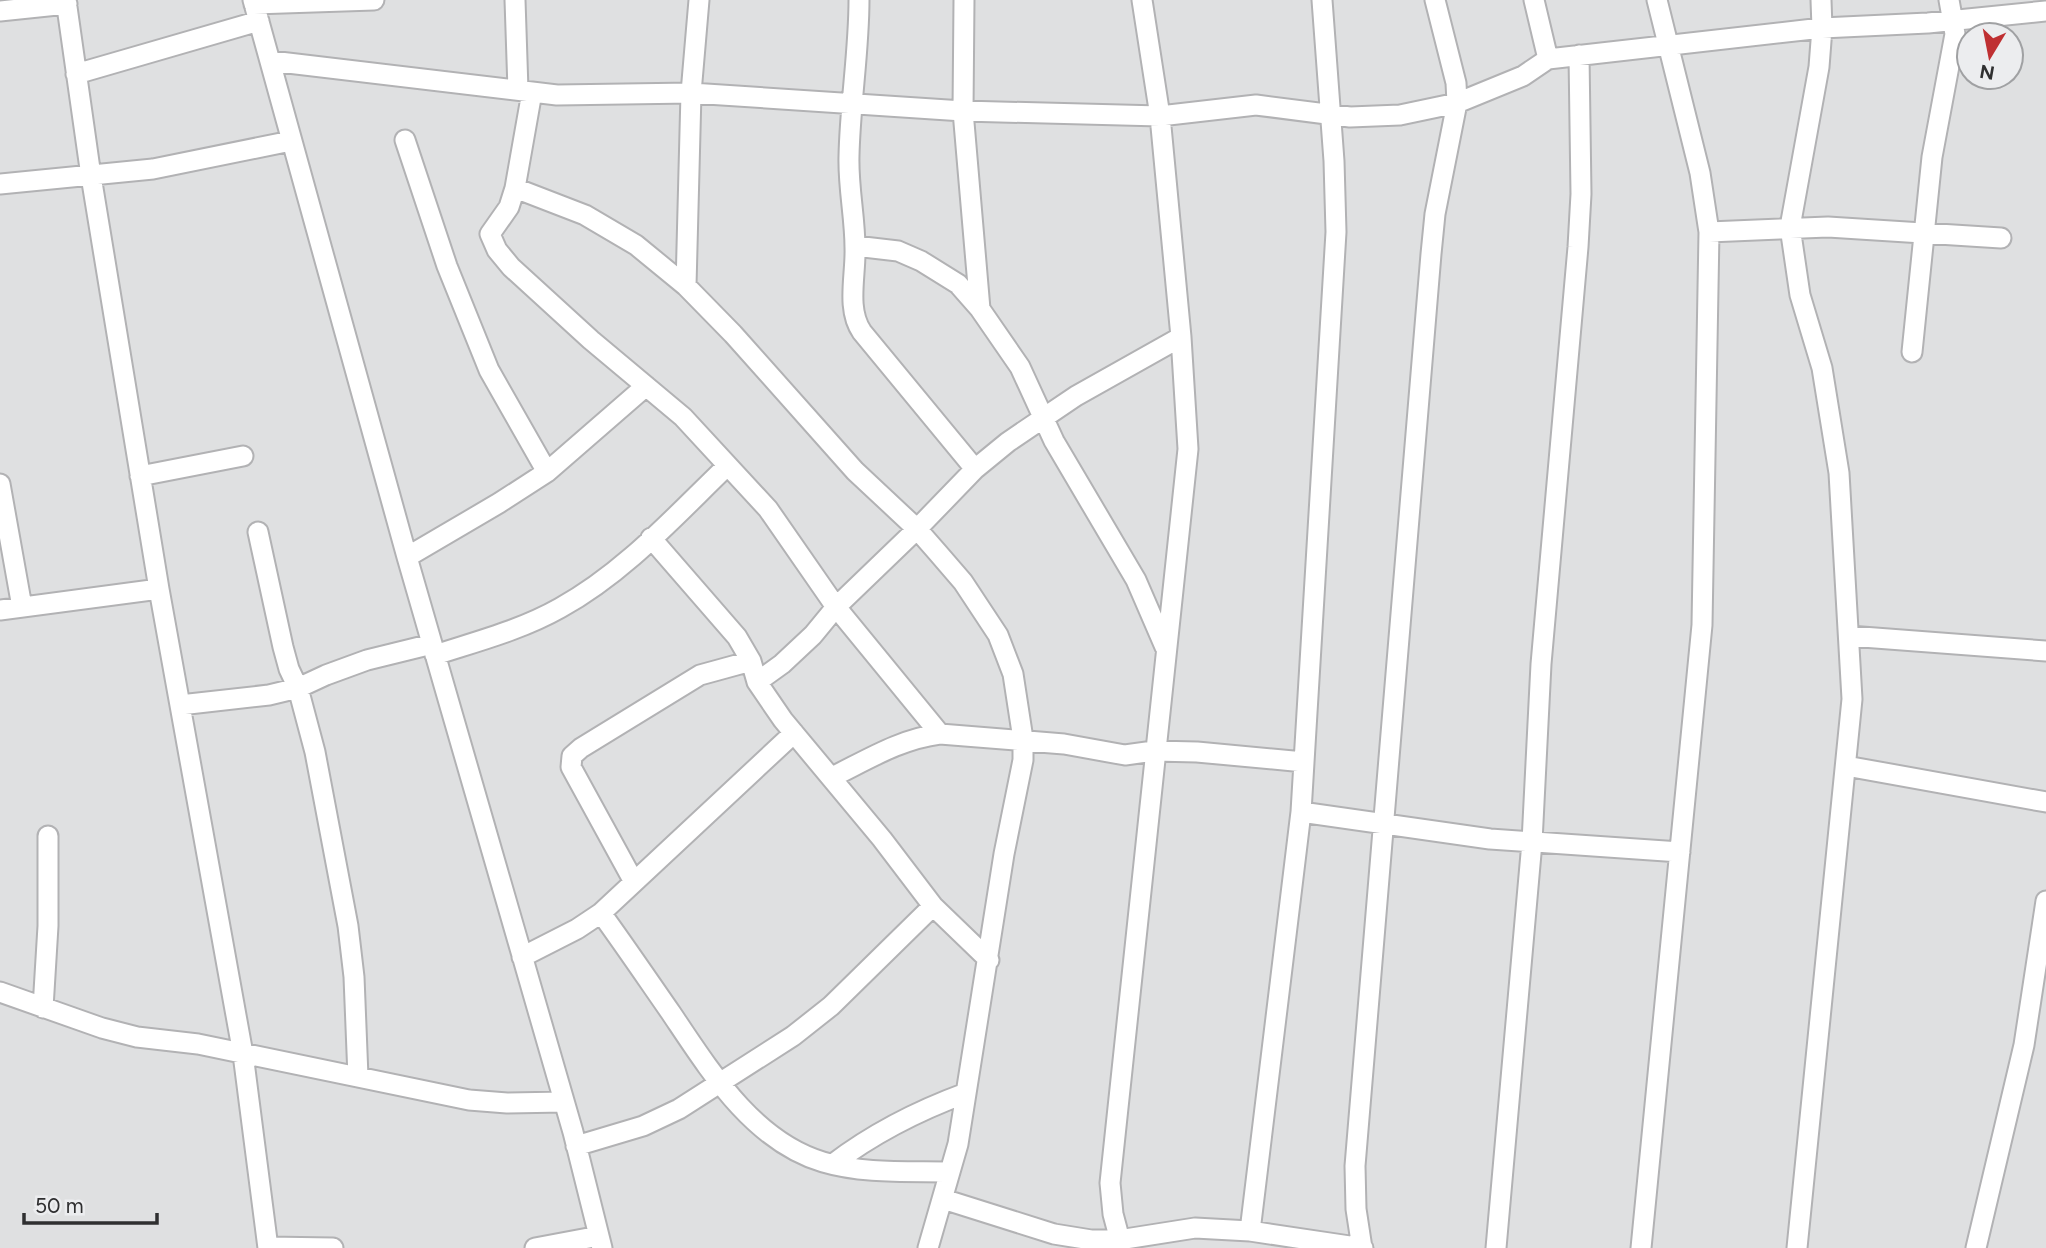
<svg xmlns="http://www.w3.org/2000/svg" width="2046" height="1248" font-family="Figtree,sans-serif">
<rect width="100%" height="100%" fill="#dfe0e1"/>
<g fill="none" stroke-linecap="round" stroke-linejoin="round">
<defs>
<path id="street" d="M66,0L91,176L159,589L243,1054L268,1248
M253,0L407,557L573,1132L602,1248
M515,0L518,90
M859,0C859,52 850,104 849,156C848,187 855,217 855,248C856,275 846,309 862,332L975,469
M964,0L963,111L980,309
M1534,0L1548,59
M254,4L374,0
M0,11L67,4
M271,61L557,95L691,93L963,111L1160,116L1256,105L1350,117L1400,115L1457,103L1523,76L1548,59L1822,28L1928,23L2046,11
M76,74L259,21
M532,92L515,188L509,207L490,234L497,250L511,267L591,340L683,417L768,509L836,607L940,734
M405,140L447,266L489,370L547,472
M0,184L153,169L291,141
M515,188L585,215L636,245L686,286L733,334L855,471L917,529L938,553L963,582L998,635L1013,674L1023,739V760L1004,854L958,1144L928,1248
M1709,232L1828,227L2001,238
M855,246L898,251L921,261L958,284L980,309L1020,367L1054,441L1136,580L1165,647
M686,286L691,93L699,0
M1912,352L1932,157L1955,34L1949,0
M140,476L243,456
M0,484L22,607
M258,532L283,647L289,669L298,688L315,752L348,926L354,977L358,1077
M651,538L737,637L751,661L757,682L783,720L882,839L933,906L989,960
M407,557L499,503L547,472L646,386
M0,610L159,589
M1849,636L2046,651
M435,655C478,641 521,630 560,608C624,573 675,516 727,466
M757,682L782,664L813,635L836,607L917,529L975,469L1008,442L1076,396L1181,337
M180,705L269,695L298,688L326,675L367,660L432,644
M1846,766L2046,802
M832,777C867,760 900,739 940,734L1064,744L1125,755L1154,751L1197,752L1304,762
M1301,812L1490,839L1680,852
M634,882L571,767L572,756L581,748L700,675L751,661
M601,913C625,946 648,980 671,1013C710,1071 753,1141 823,1162C863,1174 909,1171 950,1172
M522,957L577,929L601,913L794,733
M0,992L102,1028L137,1037L198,1044L469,1100L507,1103L564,1102
M43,1008L48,926V836
M576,1146L643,1126L679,1109L793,1036L831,1006L933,906
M833,1164C875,1132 917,1111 966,1093
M943,1199L1054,1234L1091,1240H1119L1195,1228L1250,1231L1363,1248
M1250,1231L1301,812L1336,232L1334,161L1322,0
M268,1247L333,1248
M535,1248L599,1236
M1122,1248L1113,1214L1110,1183L1188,449L1181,337L1160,116L1142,0
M1362,1248L1356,1209L1355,1166L1431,254L1435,214L1457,103L1456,83L1435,0
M1496,1248L1532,842L1541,664L1578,247L1581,194L1579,55
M1641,1248L1702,625L1709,232L1700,173L1657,0
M1797,1248L1852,699L1839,473L1822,368L1800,295L1790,227L1819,67L1822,28L1821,0
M1976,1248L2024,1045L2046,901"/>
</defs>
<use href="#street" stroke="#b2b2b4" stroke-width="23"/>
<use href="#street" stroke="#fff" stroke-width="19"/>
</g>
<g transform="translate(1990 56) rotate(190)"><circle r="33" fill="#ecedef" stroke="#a0a1a3" stroke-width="2"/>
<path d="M0-5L12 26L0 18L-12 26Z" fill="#bf3032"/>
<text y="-10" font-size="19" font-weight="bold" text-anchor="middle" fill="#2f2f30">N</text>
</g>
<path d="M24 1213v10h133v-10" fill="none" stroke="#2f2f30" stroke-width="3.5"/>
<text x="35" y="1213" font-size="21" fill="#2f2f30" stroke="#ecedef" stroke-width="5" paint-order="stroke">50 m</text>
</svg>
